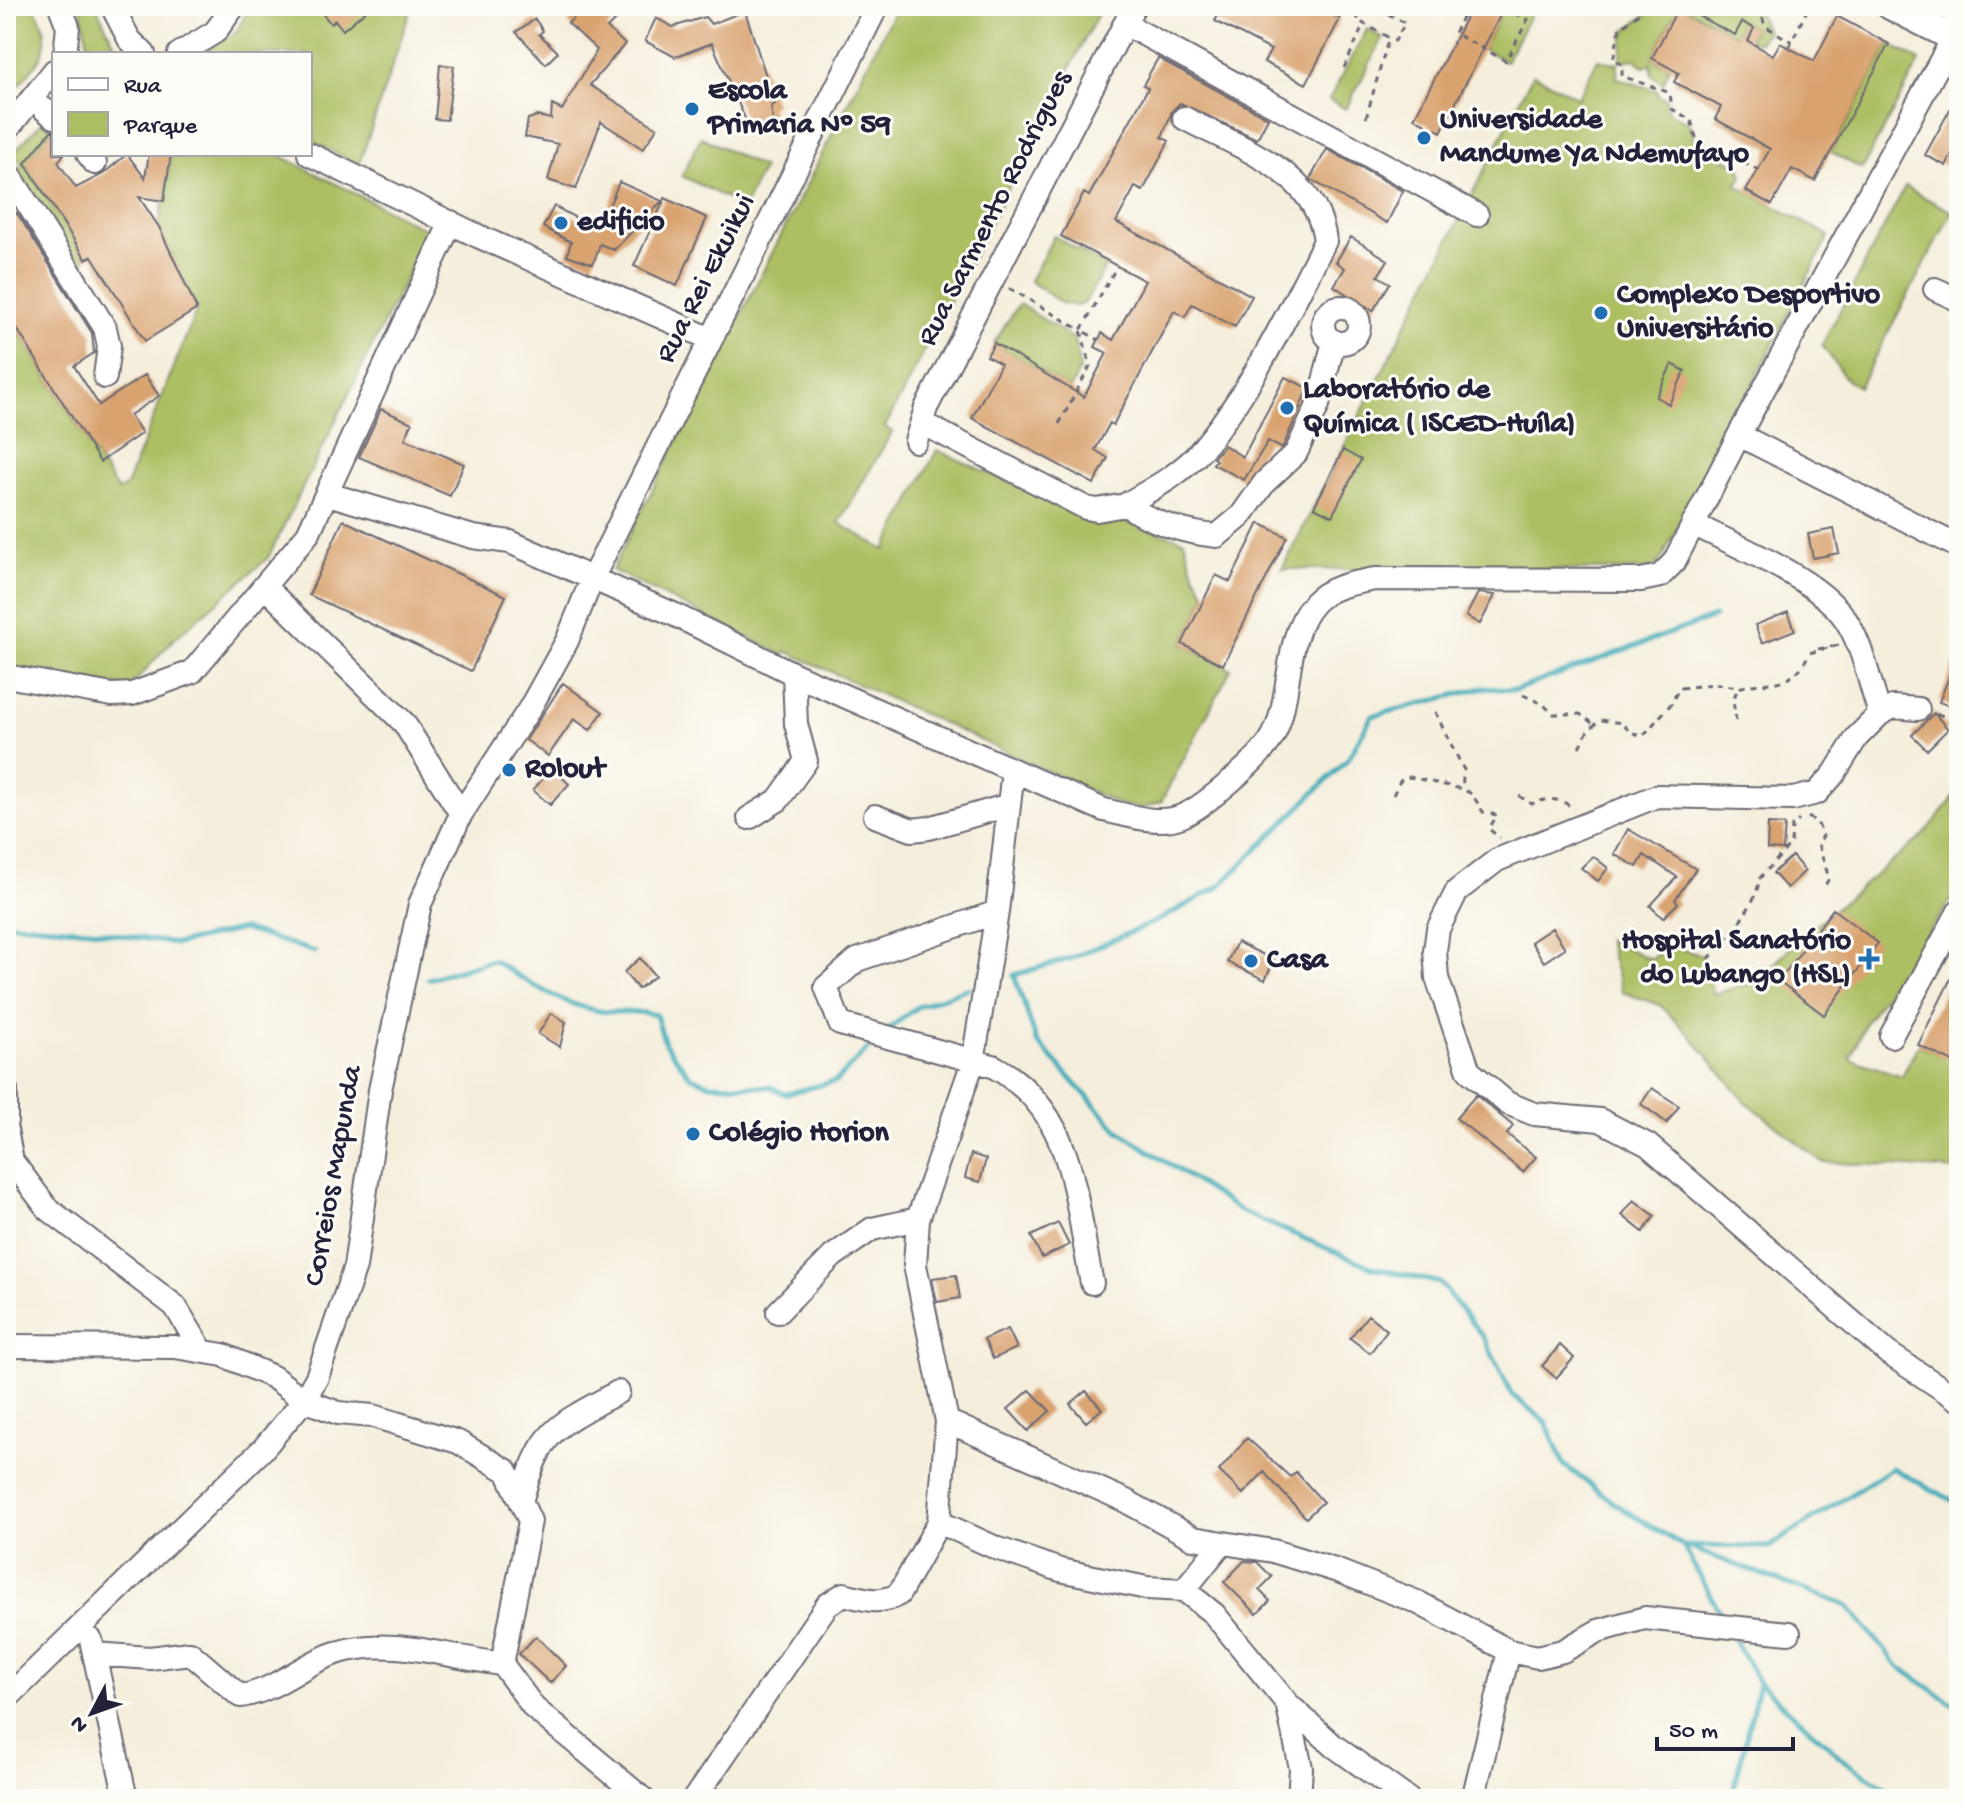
<svg xmlns="http://www.w3.org/2000/svg" width="1965" height="1805" font-family="'Gochi Hand',sans-serif">
<rect width="100%" height="100%" fill="#fdfcf7"/>
<filter id="ink" filterUnits="userSpaceOnUse"><feTurbulence type="fractalNoise" baseFrequency=".0125" numOctaves="2"/><feDisplacementMap in="SourceGraphic" scale="16" xChannelSelector="R" yChannelSelector="G"/><feConvolveMatrix kernelMatrix="1 2 1 2 8 2 1 2 1" color-interpolation-filters="sRGB"/></filter>
<filter id="wash" filterUnits="userSpaceOnUse"><feTurbulence type="fractalNoise" baseFrequency=".006" numOctaves="4" result="noise"/><feDisplacementMap in="SourceGraphic" scale="32" xChannelSelector="R" yChannelSelector="G"/><feGaussianBlur stdDeviation="1.8" result="paint"/><feColorMatrix in="noise" values="0 0 0 0 0 0 0 0 0 0 0 0 0 0 0 0 0 1.4 0 .05"/><feComposite in="paint" operator="in"/></filter>
<g filter="url(#wash)">
<rect width="100%" height="100%" fill="#f5eedc"/>
<path fill="#acbf63" stroke="#67704f" stroke-width="2" d="M6,6H33C63,49 32,66 6,101Z
M80,6H96L115,45H88Z
M250,6H412L359,165L310,140V54H200L237,31Z
M897,6H1102L885,427L892,432L839,523L885,550L937,450L1091,519L1120,520L1184,540L1194,573L1206,595L1182,644L1231,669L1161,802L1140,809L1119,804L786,651L784,655L612,570Z
M1505,6H1535L1506,61L1483,49Z
M1658,6H1679L1652,58L1669,67L1663,84L1652,75L1651,64L1644,67L1636,59L1620,61L1625,31Z
M1682,6H1755L1767,32L1759,42L1748,41L1754,29L1742,22L1735,35Z
M1367,29L1383,38L1346,109L1329,100Z
M1889,44L1920,61L1862,169L1831,152Z
M1598,59L1618,64L1617,78L1658,91V96L1666,98L1667,111L1690,124L1696,145L1740,166L1743,176L1736,185L1829,236L1662,558L1654,567L1643,570L1282,569L1533,74L1578,98Z
M43,121L53,128L25,164L86,259L79,264L18,169L22,165L14,152Z
M701,137L763,168L744,207L682,176Z
M171,154H277L429,231L268,558L173,640L130,687L19,672L6,636V311L118,491L126,486L197,309L159,227Z
M1905,187L1952,212L1859,387L1847,380L1822,345Z
M1054,236L1106,266L1085,302L1078,306L1061,303L1030,281Z
M1019,304L1074,339L1080,369L1070,389L994,343Z
M1959,791V835L1954,840L1959,845V889L1865,1023L1850,1059L1902,1076L1918,1045L1959,1063V1170L1822,1162L1744,1100L1689,1034L1660,1005L1622,992L1607,939L1650,959L1669,946L1702,955L1714,994L1758,981L1799,938L1923,836Z"/>
<g fill="none" stroke-linecap="round" stroke-linejoin="round">
<path stroke="#3dacb9" stroke-width="5" d="M1714,617L1516,690L1482,688L1372,716L1348,759L1220,886L1161,919L1072,958L1014,975L1037,1042L1119,1131L1242,1212L1371,1267L1440,1283L1484,1338L1512,1395L1546,1422L1564,1465L1617,1505L1682,1545L1848,1606L1899,1667L1959,1708
M6,923L90,930L177,944L243,929L315,952
M428,979L493,960C526,981 560,1005 600,1011C620,1014 636,1009 656,1015L665,1044L691,1077L710,1084L771,1087L785,1094L836,1081L876,1041
M886,1031L917,1007L969,988
M1683,1546L1719,1611
M1687,1546L1769,1547L1892,1468L1959,1504
M1735,1641L1759,1683L1850,1765L1904,1799
M1737,1799L1734,1789L1759,1683"/>
</g>
<g id="blocks">
<path fill="#d9a36f" d="M316,6H371L343,30L335,20L331,24Z
M587,6H606L618,17L607,28L625,44L590,85L657,128L643,149L601,122L576,189L548,180L558,144L525,137L528,119L537,116L551,119L552,105L562,110L597,50L568,23Z
M1223,6H1316L1340,19L1306,84L1264,62L1271,50L1215,21Z
M1472,6H1505L1441,132L1414,118Z
M1679,6L1735,35L1742,22L1754,28L1748,41L1773,55L1780,43L1814,61L1837,16L1889,44L1815,181L1792,169L1772,205L1746,191L1770,149L1715,119L1721,107L1674,82L1679,73L1652,58Z
M745,11L775,104L771,106L773,122L750,130L712,43L675,57L645,41L656,18L673,27L705,17L711,24Z
M535,19L543,31L539,34L558,52L546,64L516,32Z
M1158,58L1268,118L1257,139L1180,103L1172,111L1162,137L1169,141L1143,191L1135,187L1116,222L1252,296L1235,327L1192,304L1185,317L1174,311L1113,425L1110,423L1095,450L1108,458L1094,484L972,418L1001,364L987,356L994,343L1084,397L1107,353L1095,347L1102,333L1113,340L1145,281L1061,236L1084,193L1089,196L1148,88L1143,85Z
M440,65L454,66L447,120L435,119Z
M1959,93V140L1946,166L1925,155Z
M51,131H54V154H64L58,162L76,188L103,174L127,154L145,178L149,154H171L164,201L139,197L159,227L197,309L145,341L92,256L86,259L25,163Z
M1327,149L1403,191L1387,223L1310,179Z
M619,182L662,201L614,250L600,244L593,264L567,255L571,242L543,227L554,206L585,223H602Z
M665,198L707,218L677,286L634,266Z
M17,213L92,333L94,353L74,366L99,405L145,375L159,396L130,415L142,433L100,462L6,311V220Z
M1351,237L1388,260L1378,276L1390,283L1373,311L1334,286L1345,268L1336,262Z
M1672,364L1685,371L1669,404L1656,397Z
M1285,377L1308,388L1284,445L1281,448L1268,441L1244,480L1213,464L1216,460L1213,458L1224,445L1243,457Z
M381,409L412,423L405,439L464,464L450,496L359,457Z
M1343,450L1361,460L1332,516L1314,507Z
M343,520L506,596L471,671L309,595Z
M1259,523L1287,537L1223,665L1182,644L1216,575L1230,582Z
M1834,529L1839,553L1813,558L1808,534Z
M1478,593L1495,595L1480,624L1466,616Z
M1788,612L1795,630L1762,643L1755,625Z
M1958,654L1959,696L1955,708L1939,702Z
M563,683L603,712L590,730L574,719L548,756L526,740Z
M1934,713L1948,729L1927,750L1912,735Z
M552,768L569,784L550,805L533,790Z
M1768,824L1785,825L1783,850L1767,849Z
M1628,829L1696,869L1675,900L1678,903L1663,918L1650,906L1677,877L1644,855L1637,867L1614,854Z
M1593,856L1608,868L1598,881L1581,868Z
M1792,856L1805,871L1787,888L1773,873Z
M1833,909L1878,943L1824,1015L1779,981Z
M1552,928L1565,948L1544,962L1531,942Z
M1237,942L1274,960L1265,980L1227,962Z
M640,958L655,976L638,989L624,972Z
M1959,962V1065L1918,1045Z
M551,1013L566,1022L560,1047L538,1034Z
M1652,1088L1679,1106L1667,1123L1641,1104Z
M1476,1095L1513,1126L1507,1134L1536,1157L1523,1172L1456,1118Z
M971,1154L986,1159L980,1182L965,1178Z
M1634,1200L1655,1216L1643,1232L1622,1215Z
M1058,1223L1069,1245L1042,1258L1031,1236Z
M956,1275L960,1298L937,1302L932,1278Z
M1368,1315L1387,1330L1370,1353L1350,1338Z
M1008,1329L1017,1348L993,1359L984,1339Z
M1560,1345L1574,1358L1556,1378L1542,1366Z
M1030,1390L1050,1411L1028,1431L1008,1409Z
M1086,1391L1102,1409L1086,1422L1070,1404Z
M1247,1438L1290,1477L1296,1472L1323,1502L1306,1518L1264,1472L1243,1494L1219,1471Z
M1244,1561L1257,1562L1272,1577L1259,1590L1270,1601L1257,1614L1224,1582Z
M536,1636L566,1666L550,1683L519,1654Z"/>
</g>
</g>
<g filter="url(#ink)">
<use href="#blocks" fill-opacity="0" stroke="#6c6973" stroke-width="2"/>
<g fill="none" stroke-linecap="round" stroke-linejoin="round">
<defs>
<path id="minor" d="M60,6L68,27L65,54
M112,6L129,39L144,54
M1125,24L1477,215
M179,54L215,32L234,6
M44,109L54,117
M1184,118C1239,148 1317,171 1325,241C1290,310 1247,399 1196,456C1176,477 1150,490 1125,505C1154,523 1183,533 1217,536L1241,516L1265,482L1296,453L1318,405L1334,341
M6,131L54,71
M88,154L95,163
M309,154L480,237L711,339
M6,169L105,328L109,346L105,377
M1935,289L1959,300
M1323 325a18 18 0 1 1 36 0a18 18 0 1 1-36 0Z
M922,423L1086,508L1097,510L1125,505
M1739,435L1959,547
M916,441L926,408L1134,6
M328,494L473,537L510,542L673,614L794,674L1104,810C1128,815 1158,826 1182,816C1204,807 1262,757 1273,736C1293,698 1283,637 1314,603C1330,586 1353,583 1375,579L1641,580L1660,576L1674,562L1739,435L1953,38
M1693,524C1738,547 1825,581 1849,625C1864,651 1870,685 1880,714
M265,587L404,723L461,814
M6,676L112,695L132,694L192,672L308,534L451,222
M1918,709L1893,707L1880,714L1857,737L1834,774L1817,793L1793,799L1657,796L1497,860L1457,891L1438,929L1435,951L1437,978L1469,1071L1507,1103L1534,1114L1600,1120L1648,1145L1888,1353L1959,1400
M875,816L912,830L929,828L1009,805
M749,818L778,800L806,761L796,724L794,674
M997,912L857,960L826,987L840,1024L993,1066C1077,1112 1074,1200 1092,1283
M1891,1036L1959,911
M6,1090V1121
M6,1130L12,1161L47,1208L175,1306L202,1351
M778,1312L833,1256L872,1229L918,1219
M6,1346L175,1347L223,1355L273,1377L304,1400L338,1413L373,1416L458,1442L507,1471L530,1521L502,1664L534,1708L643,1799
M947,1421L1124,1500L1193,1538L1273,1551L1338,1571L1417,1602L1509,1651L1538,1657L1563,1651L1598,1631L1645,1618L1789,1633
M521,1502C541,1429 554,1427 618,1392
M939,1522L996,1548L1060,1570L1147,1588L1184,1590L1214,1614L1287,1703L1334,1746L1408,1799
M1184,1590L1221,1544
M91,1640L126,1799
M95,1654L150,1658L190,1653L240,1696C275,1692 303,1663 336,1653C390,1636 447,1657 502,1664
M6,1699L263,1449L304,1400L317,1377L355,1267L380,1090L420,904L461,814L530,708L567,641L592,579L877,6
M1287,1703L1301,1768L1299,1799
M694,1799L827,1605L844,1594C864,1599 880,1605 899,1594L939,1522L947,1421L915,1265L918,1219L973,1062L997,912L1013,770
M1473,1799L1509,1651"/>
<path id="major" d="M1890,6L1959,41
M1948,6L1959,12"/>
</defs>
<use href="#minor" stroke="#6c6973" stroke-width="26"/>
<use href="#major" stroke="#6c6973" stroke-width="30"/>
<path stroke="#6c6973" stroke-width="3" stroke-dasharray="6 6" stroke-linecap="butt" d="M1344,6L1360,14L1365,6
M1468,6L1454,33L1506,61L1535,6
M1648,6L1620,28L1613,60L1622,64V76L1670,93L1672,109L1691,120L1697,141L1763,172
M1759,6L1765,26L1792,42
M1504,8L1527,20
M1360,14L1357,20L1395,41L1405,23L1374,6
M1789,47L1809,6
M1344,68L1364,24
M1366,118L1389,37
M1009,288L1081,330L1117,266
M1059,424L1090,366L1081,330L1099,340
M1818,649L1839,645
M1523,695L1543,704L1553,714H1580L1594,724
M1435,712L1464,770L1462,788
M1937,714L1953,719L1959,714
M1736,721L1733,700L1738,688C1768,679 1794,691 1809,653L1839,645
M1579,747L1589,729L1601,720L1622,723L1630,732L1643,736L1671,704L1679,688C1701,687 1717,680 1738,688
M1393,795L1400,781L1410,777L1462,789L1472,794L1483,812L1497,815L1489,829L1500,838
M1519,796L1532,804C1547,797 1561,798 1574,809
M1808,817L1817,822L1823,836L1818,844L1829,878L1825,886
M1709,959C1726,938 1758,905 1759,879L1791,844L1792,826L1799,820"/>
<use href="#minor" stroke="#fff" stroke-width="22"/>
<use href="#major" stroke="#fff" stroke-width="26"/>
</g>
</g>
<g fill="#1f6fb2" stroke="#fdfcf7" stroke-width="3">
<circle cx="692" cy="109" r="8"/>
<circle cx="1424" cy="138" r="8"/>
<circle cx="561" cy="223" r="8"/>
<circle cx="1601" cy="313" r="8"/>
<circle cx="1287" cy="408" r="8"/>
<circle cx="509" cy="770" r="8"/>
<path d="M1865 947h8v8h8v8h-8v8h-8v-8h-8v-8h8z"/>
<circle cx="1251" cy="961" r="8"/>
<circle cx="693" cy="1134" r="8"/>
</g>
<g text-anchor="middle" dominant-baseline="central" stroke-width="6" stroke-linejoin="round" paint-order="stroke">
<g font-size="30" font-weight="bold" fill="#22223b" stroke="#fdfcf7" text-anchor="start">
<text x="708" y="92">Escola<tspan x="708" dy="34">Primaria Nº 59</tspan></text>
<text x="1440" y="121">Universidade<tspan x="1440" dy="34">Mandume Ya Ndemufayo</tspan></text>
<text x="577" y="223">edificio</text>
<text x="1617" y="296">Complexo Desportivo<tspan x="1617" dy="34">Universitário</tspan></text>
<text x="1303" y="391">Laboratório de<tspan x="1303" dy="34">Química ( ISCED-Huíla)</tspan></text>
<text x="525" y="770">Rolout</text>
<text x="1851" y="942" text-anchor="end">Hospital Sanatório<tspan x="1851" dy="34">do Lubango (HSL)</tspan></text>
<text x="1267" y="961">Casa</text>
<text x="709" y="1134">Colégio Horion</text>
</g>
<g font-size="30" fill="#22223b" stroke="#fdfcf7">
<text transform="translate(996 209) rotate(-63)">Rua Sarmento Rodrigues</text>
<text transform="translate(707 279) rotate(-63)">Rua Rei Ekuikui</text>
<text transform="translate(335 1176) rotate(-80)">Correios Mapunda</text>
</g>
</g>
<rect width="1965" height="1805" fill="none" stroke="#fdfcf7" stroke-width="32"/>
<rect x="52" y="52" width="260" height="104" fill="#fdfcf7" stroke="#a5a5ac" stroke-width="2"/>
<rect x="68" y="78" width="40" height="12" fill="#ffffff" stroke="#a5a5ac" stroke-width="2"/>
<text x="124" y="92" font-size="24" fill="#22223b">Rua</text>
<rect x="68" y="112" width="40" height="24" fill="#acbf63" stroke="#a5a5ac" stroke-width="2"/>
<text x="124" y="132" font-size="24" fill="#22223b">Parque</text>
<g transform="translate(92 1713) rotate(229)" stroke="#fdfcf7" stroke-width="6" paint-order="stroke">
<path d="M0-6L14 30L0 20L-14 30Z" fill="#22223b"/>
<text y="-12" font-size="22" font-weight="bold" text-anchor="middle" fill="#22223b">N</text>
</g>
<path d="M1657 1737v12h136v-12" fill="none" stroke="#22223b" stroke-width="4"/>
<text x="1669" y="1737" font-size="24" fill="#22223b" stroke="#fdfcf7" stroke-width="6" paint-order="stroke">50 m</text>
</svg>
